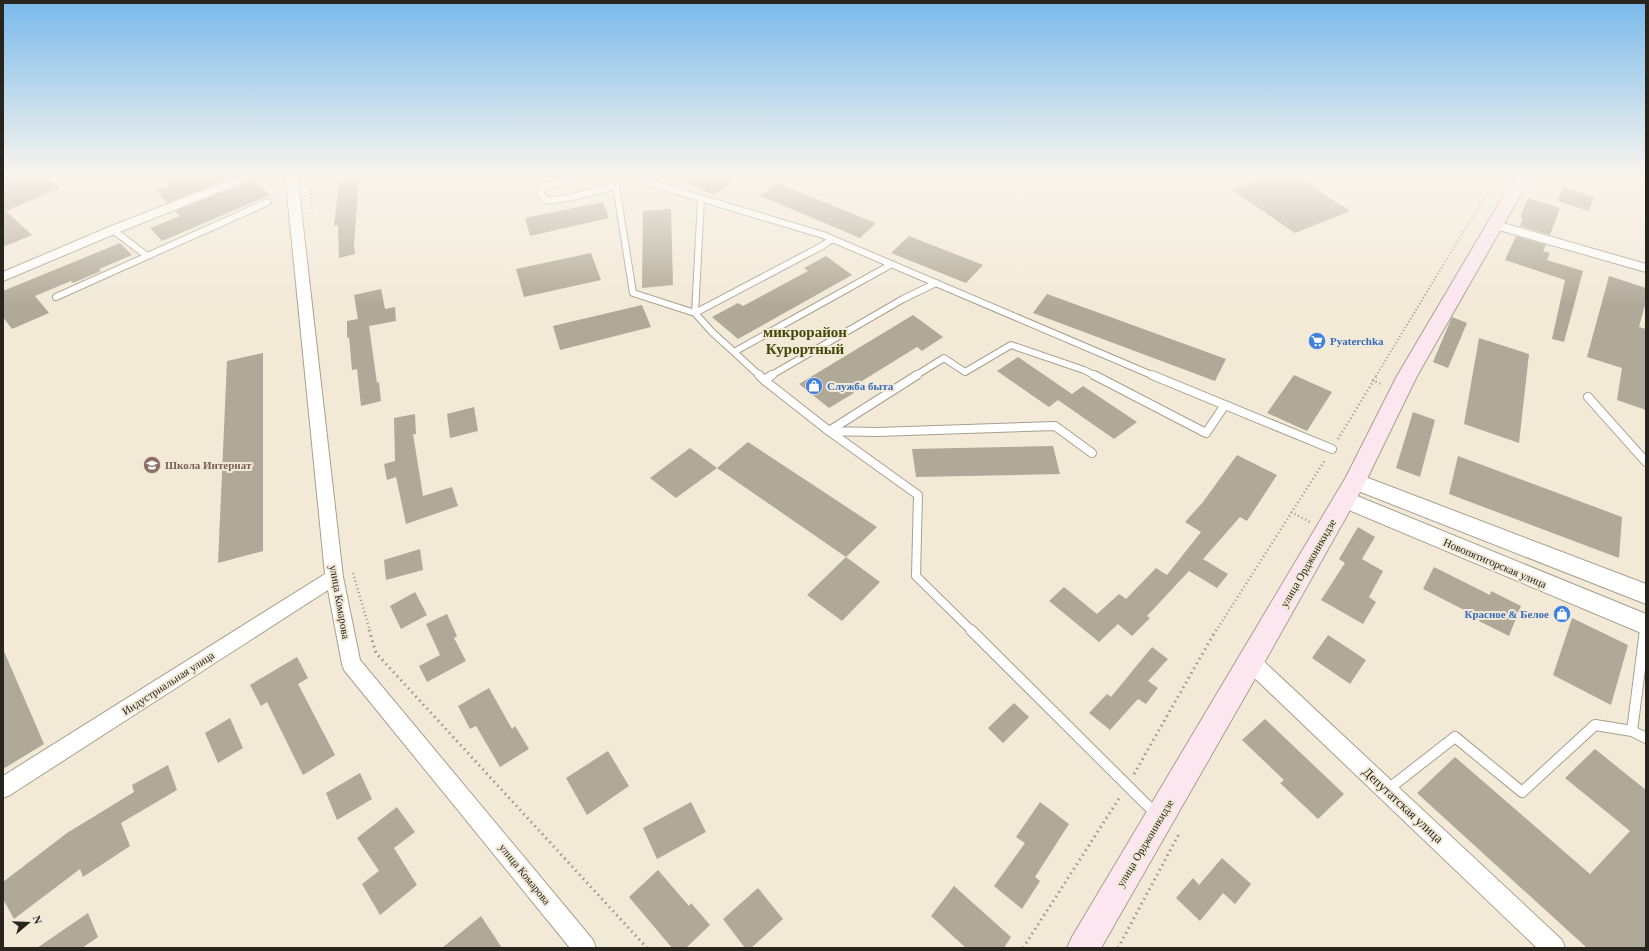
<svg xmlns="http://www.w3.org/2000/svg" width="1649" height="951" font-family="'Times New Roman',serif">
<rect width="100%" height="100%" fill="#f2e9d7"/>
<path fill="#b1a998" d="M18,173H41L60,188L6,211L32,235L3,247V179Z
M184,173H243L167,203L156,190L170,185L166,181Z
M666,173H716L734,181L714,195Z
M1278,173H1291L1350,211L1295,233L1232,190Z
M358,178V193L354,243L355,254L339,258L338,225L334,226L339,181Z
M253,180L270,195L162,241L150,228L180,216L175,211Z
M777,183L876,223L860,238L760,196Z
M1563,187L1594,197L1589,211L1558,201Z
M1528,198L1560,208L1550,235L1520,226L1523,218L1520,217Z
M603,202L609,218L530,236L525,218Z
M671,209L673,285L642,288L643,211Z
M909,236L983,265L966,283L891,253Z
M1516,236L1546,245L1543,251L1550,253L1547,260L1583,271L1564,342L1552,339L1565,280L1505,260Z
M120,243L132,255L99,269L101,271L73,283L71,281L35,296L49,313L12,329L3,317V291Z
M591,253L601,280L524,297L516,269Z
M826,256L852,275L738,339L712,317L738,303L743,306L808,271L804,268Z
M1609,276L1646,288V301L1639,327L1646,329V410L1617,400L1622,368L1587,357Z
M381,289L385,309L395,307L396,321L369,326L377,383L379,382L381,401L361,406L357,369L352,370L349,337L347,338V321L358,319L354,295Z
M1047,294L1226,359L1215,381L1033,313Z
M642,305L651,327L560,350L553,326Z
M913,315L943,337L922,351L917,347L849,389L854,393L829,408L799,384Z
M1452,317L1467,323L1448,368L1433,362Z
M1479,338L1529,354L1519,443L1464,424Z
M263,353V551L218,563L227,361Z
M1018,357L1072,394L1083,386L1137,422L1114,439L1058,400L1049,407L997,371Z
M1294,375L1332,392L1307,431L1267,413Z
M474,407L478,431L450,438L447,414Z
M1413,412L1435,420L1420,477L1396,468Z
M415,414L416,434H413L423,496L452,487L458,506L406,524L396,477L387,480L384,464L395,461L394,418Z
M748,442L877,527L846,557L717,468Z
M1053,446L1060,474L916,477L912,449Z
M690,448L717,468L676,498L650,478Z
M1237,455L1277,475L1247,521L1240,517L1203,559L1228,574L1217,588L1189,571L1147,616L1150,618L1132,636L1118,624L1099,642L1049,601L1064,587L1097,614L1119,594L1126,599L1156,568L1167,575L1201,532L1185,522L1203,502Z
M1458,456L1622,517L1619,558L1449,494Z
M1358,527L1375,537L1362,559L1383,571L1369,597L1376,602L1363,624L1321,600L1345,563L1339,559Z
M420,549L423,570L386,580L384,560Z
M846,557L880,582L842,621L807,595Z
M1434,567L1490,595L1491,591L1521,606L1509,636L1479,621L1480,618L1423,589Z
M415,592L427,615L401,629L390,606Z
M447,614L457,636L454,638L466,661L427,682L419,666L440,655L426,624Z
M1572,618L1628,645L1611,705L1553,675Z
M1328,635L1366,660L1350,684L1312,658Z
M1152,647L1168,659L1148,681L1158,688L1146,704L1138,699L1110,730L1089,713L1107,694L1111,697Z
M3,649L44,744L3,769Z
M297,657L308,678L298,684L335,755L303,775L267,702L261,706L250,685Z
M489,688L512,729L515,726L529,749L500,767L476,726L470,729L458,706Z
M1014,703L1029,717L1003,743L988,728Z
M230,718L243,748L218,763L205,733Z
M1265,719L1344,794L1318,819L1280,783L1284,780L1242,740Z
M1595,749L1646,790V948H1587L1417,793L1455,757L1590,874L1630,831L1565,778Z
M608,751L629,786L587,815L566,778Z
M168,765L177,790L121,823L130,846L83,877L80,869L14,919L3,899V882L67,833L134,792L132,785Z
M360,773L372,799L337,820L326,793Z
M691,802L706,832L657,859L643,828Z
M1040,802L1069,824L1035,877L1040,881L1022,909L994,886L1025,843L1016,837Z
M397,807L415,832L394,848L417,885L380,915L362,884L379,871L357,838Z
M1222,858L1251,884L1235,904L1223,893L1200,921L1176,898L1193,878L1199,885Z
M658,870L689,906L691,903L710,925L686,948H672L629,897Z
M954,886L1011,937L1004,948H966L931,916Z
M758,888L783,919L751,948H745L723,919Z
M88,913L98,937L82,948H37Z
M481,916L502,948H442Z"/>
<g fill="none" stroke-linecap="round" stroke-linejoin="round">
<defs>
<path id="service-far2" d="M591,173L544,186L540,194L548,201L572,197L616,186L622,175
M617,173L823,235L1154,376
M616,186L633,293L695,313L701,199
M113,230L147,256
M56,297L268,202
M734,352L712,332L695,313L822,246L832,239
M760,376L734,352L892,264
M770,376L903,299L936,283
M915,376L944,358L965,372L1011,345L1084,370L1096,376"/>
<path id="service-far1" d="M759,375L764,380
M772,375L764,380L829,431L917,375
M1094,375L1206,433L1225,405
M1152,375L1332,449
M1588,397L1646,462
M972,631L916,576L918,495L829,431L877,432L1055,426L1092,453
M1645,631L1646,625"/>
<path id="service" d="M971,630L1156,814
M1645,630L1632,731L1646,738
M1387,790L1455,737L1522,792L1595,725L1632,731"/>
<path id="minor" d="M247,173H264L262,175L117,233L3,281V272L109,227Z
M285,173H297L343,577L360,660L593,940L596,948H570L344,670L342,664L328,590L10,795L3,798V776L325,574Z
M1496,221L1646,264V272L1492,228L1490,225L1492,222Z
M1251,654L1258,656L1562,940L1565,948H1537L1244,668L1242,662L1244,656Z"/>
<path id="tertiary" d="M1355,473L1646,584V604L1348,487L1344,481L1348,475Z
M1345,491L1646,614V635L1337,505L1334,499L1337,493Z"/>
<path id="secondary" d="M1517,173H1533L1417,376L1363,487L1260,670L1101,948H1067L1072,937L1346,477L1397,376Z"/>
</defs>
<use href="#service-far2" stroke="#a8a08f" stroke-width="8"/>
<use href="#service-far1" stroke="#a8a08f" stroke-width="10"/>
<use href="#service" stroke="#a8a08f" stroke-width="12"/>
<use href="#minor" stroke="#a8a08f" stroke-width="2"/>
<use href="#tertiary" stroke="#a8a08f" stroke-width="2"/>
<use href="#secondary" stroke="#a8a08f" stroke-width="2"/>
<path stroke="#9d9689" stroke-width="2" stroke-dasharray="1 2.5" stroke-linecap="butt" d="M310,173L312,211
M1376,376L1499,173"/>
<path stroke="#9d9689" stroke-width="2.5" stroke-dasharray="1 3" stroke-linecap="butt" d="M1372,380L1383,385
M1338,439L1377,375
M1291,512L1310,522
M353,573L370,631
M1216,631L1325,460"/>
<path stroke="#9d9689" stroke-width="3" stroke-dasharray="1.5 4" stroke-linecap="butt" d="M369,630L376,653L647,948
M1134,774L1216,630
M1023,948L1120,797
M1118,948L1180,832"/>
<use href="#service-far2" stroke="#fff" stroke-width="6"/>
<use href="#service-far1" stroke="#fff" stroke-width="8"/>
<use href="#service" stroke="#fff" stroke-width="10"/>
<use href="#minor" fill="#fff" fill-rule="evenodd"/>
<use href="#tertiary" fill="#fff" fill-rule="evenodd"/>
<use href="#secondary" fill="#fce6f0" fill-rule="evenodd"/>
</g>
<linearGradient id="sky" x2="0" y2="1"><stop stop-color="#79b9eb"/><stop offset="0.57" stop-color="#f9f5ed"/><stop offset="1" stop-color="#f9f5ed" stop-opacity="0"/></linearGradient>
<rect width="1649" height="306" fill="url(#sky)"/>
<defs>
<symbol id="supermarket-disc" viewBox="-11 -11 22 22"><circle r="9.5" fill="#3f7fe0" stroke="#f2e9d7"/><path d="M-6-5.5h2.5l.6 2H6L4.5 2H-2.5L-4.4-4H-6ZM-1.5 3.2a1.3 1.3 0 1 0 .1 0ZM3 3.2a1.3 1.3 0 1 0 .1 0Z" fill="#fff"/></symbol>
<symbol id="shop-disc" viewBox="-11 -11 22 22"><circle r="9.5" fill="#3f7fe0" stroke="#f2e9d7"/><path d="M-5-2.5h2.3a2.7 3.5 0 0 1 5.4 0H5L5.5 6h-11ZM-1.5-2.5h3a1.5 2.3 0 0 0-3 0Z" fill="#fff"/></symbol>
<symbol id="school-disc" viewBox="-11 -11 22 22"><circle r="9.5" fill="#8d6e63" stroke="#f2e9d7"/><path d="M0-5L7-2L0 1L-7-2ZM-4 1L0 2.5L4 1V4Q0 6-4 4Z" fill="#fff"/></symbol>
</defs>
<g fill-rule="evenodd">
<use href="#supermarket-disc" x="1307" y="331" width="20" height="20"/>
<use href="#shop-disc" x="804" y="376" width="20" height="20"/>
<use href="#school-disc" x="142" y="455" width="20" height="20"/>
<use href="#shop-disc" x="1552" y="604" width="20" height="20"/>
</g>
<g text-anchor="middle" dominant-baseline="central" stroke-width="4" stroke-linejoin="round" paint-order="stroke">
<g font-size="11" font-weight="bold" fill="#366cbe" stroke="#f2e9d7" text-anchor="start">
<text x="1330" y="341">Pyaterchka</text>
<text x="827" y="386">Служба быта</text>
<text x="1549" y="614" text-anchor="end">Красное &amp; Белое</text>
</g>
<g font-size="11" font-weight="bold" fill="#785e54" stroke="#f2e9d7" text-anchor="start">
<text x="165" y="465">Школа Интернат</text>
</g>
<g font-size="11" fill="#28251e" stroke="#f2e9d7">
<text transform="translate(1308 563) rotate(-60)">улица Орджоникидзе</text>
<text transform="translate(1495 563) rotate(23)">Новопятигорская улица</text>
<text transform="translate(340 602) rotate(80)">улица Комарова</text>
<text transform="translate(168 683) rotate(-33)">Индустриальная улица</text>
<text transform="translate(1145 843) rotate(-59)">улица Орджоникидзе</text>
<text transform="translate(525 874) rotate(51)">улица Комарова</text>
</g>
<g font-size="13" fill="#28251e" stroke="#f2e9d7">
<text transform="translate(1403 805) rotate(43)">Депутатская улица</text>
</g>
<g font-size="15" font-weight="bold" fill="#43480b" stroke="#f2e9d7">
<text x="805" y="332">микрорайон<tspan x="805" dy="17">Курортный</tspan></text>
</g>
</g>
<rect width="1649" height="951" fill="none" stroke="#28251e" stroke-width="8"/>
<g transform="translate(28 923) rotate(71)" stroke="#f2e9d7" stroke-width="3" paint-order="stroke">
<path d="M0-3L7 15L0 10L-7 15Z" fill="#28251e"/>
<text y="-6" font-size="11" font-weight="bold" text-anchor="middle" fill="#28251e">N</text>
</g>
</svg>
